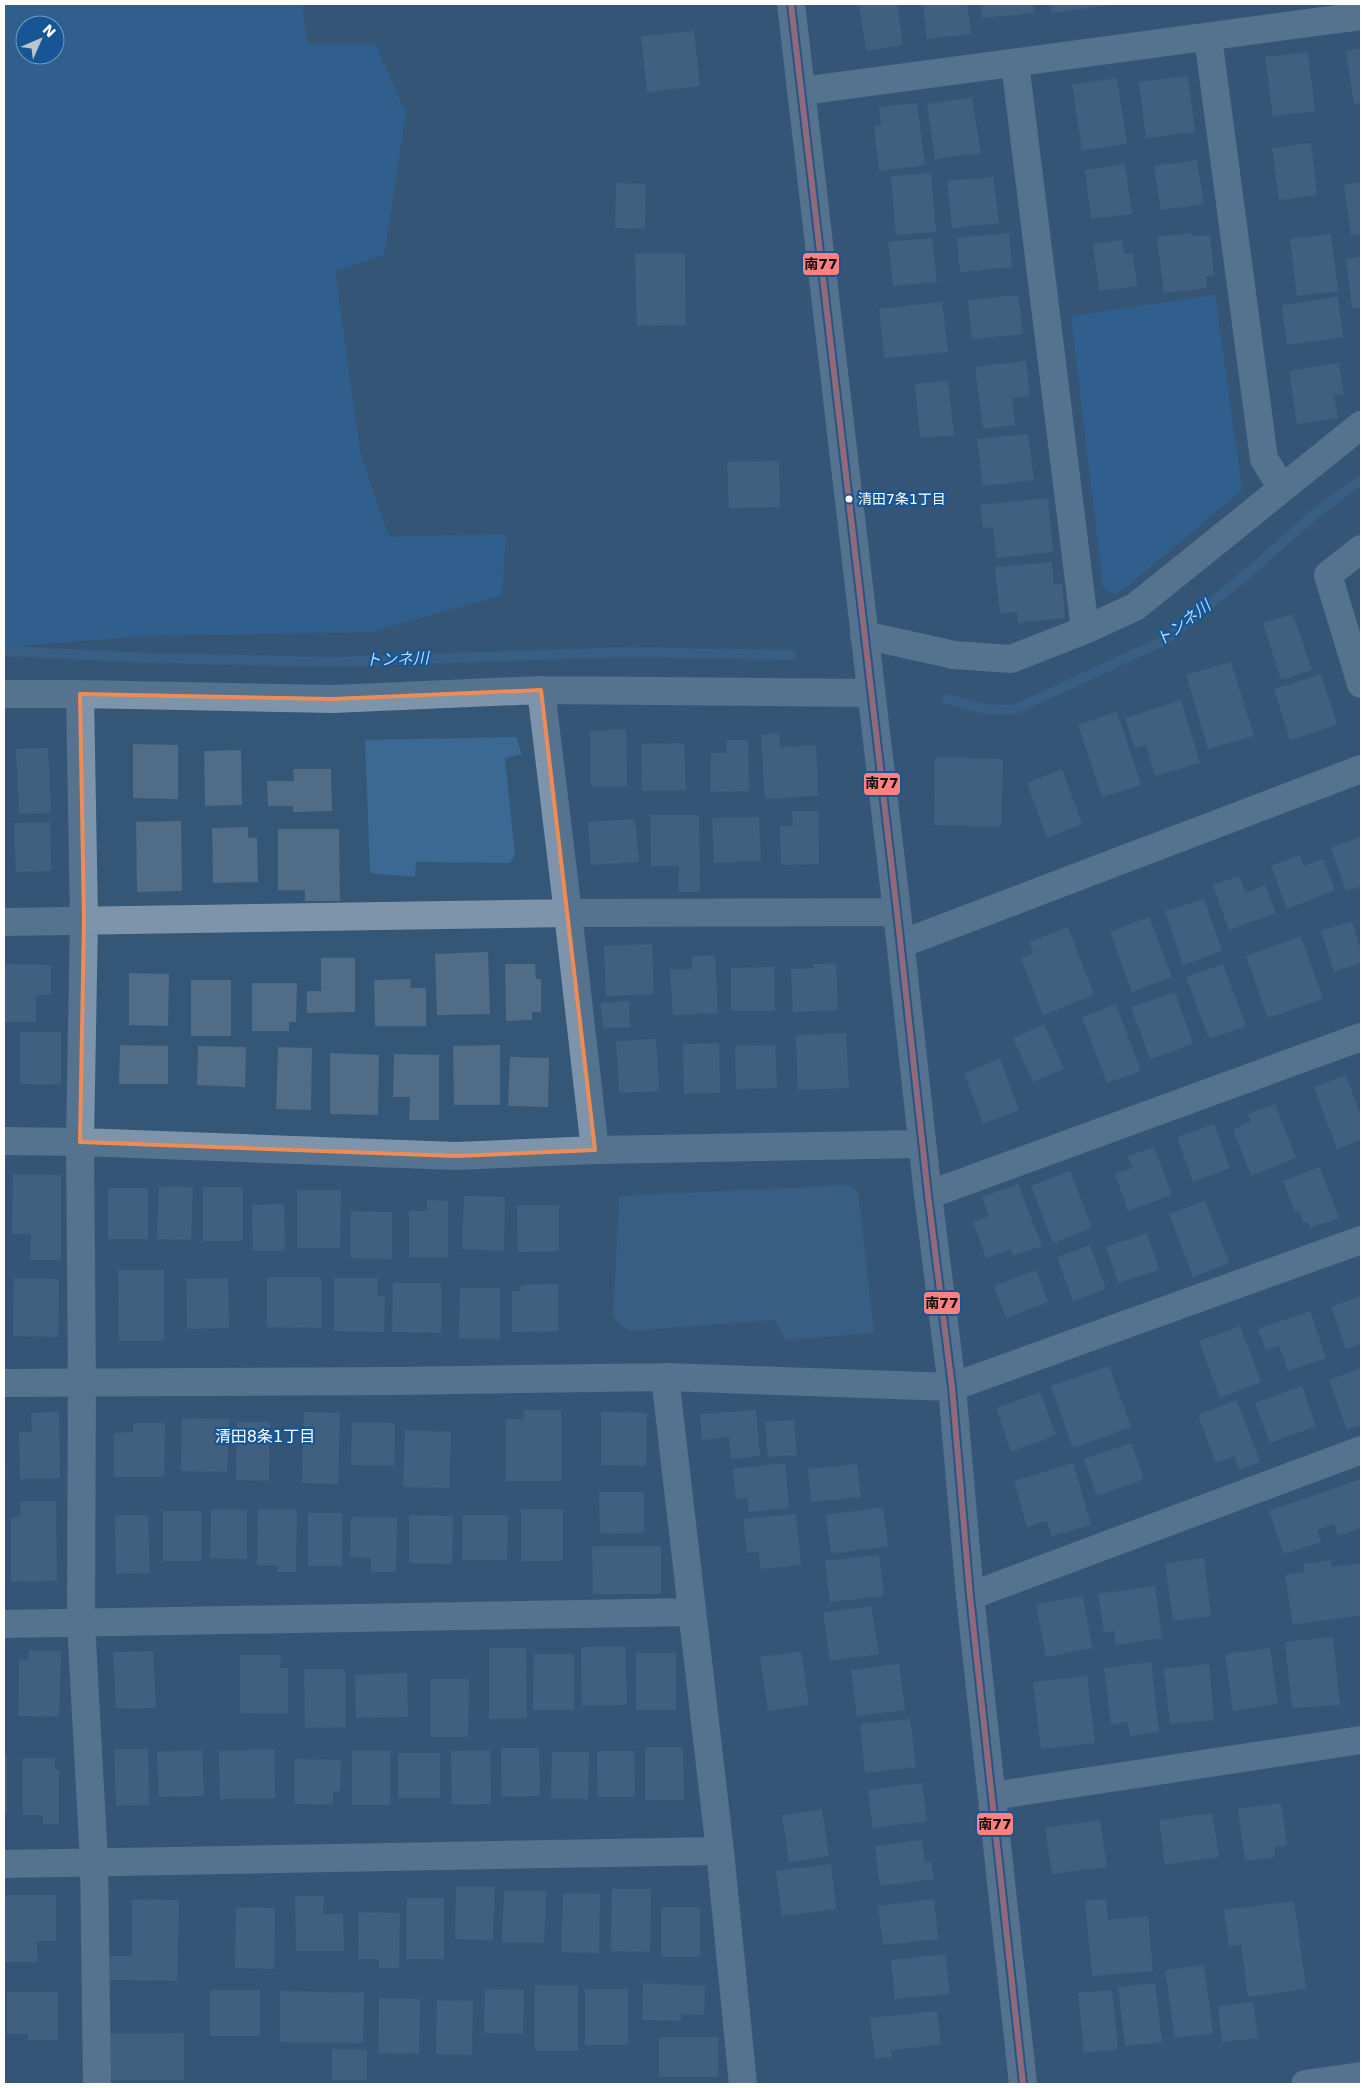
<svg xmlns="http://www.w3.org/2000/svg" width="1365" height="2088" font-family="'DejaVu Sans','Noto Sans JP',sans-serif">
<rect width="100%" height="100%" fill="#345677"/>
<path fill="#2b6cab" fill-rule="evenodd" d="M4,4H302L307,44H375L406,113L384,255L335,271L360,452L389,537L506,534L502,595L370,632L144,636L4,647ZM25,25H55V55H25Z
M1215,295L1242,490L1129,585L1115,595L1103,586L1071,316Z"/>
<path fill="#3c6894" d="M516,737L522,754L505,758L515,855L510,863L416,862L415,877L370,873L365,740Z
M849,1185L858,1192L874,1333L785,1340L775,1320L629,1331L613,1318L619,1196Z"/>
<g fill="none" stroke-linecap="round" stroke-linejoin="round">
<path stroke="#3c6894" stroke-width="10" d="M4,651L151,658L329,662L628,652L791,655
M947,699L989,710L1016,709L1165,640L1248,573L1316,513L1361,480"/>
</g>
<path fill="#516c87" d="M859,4H897L903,45L866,51Z
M923,4H967L971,34L927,39Z
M981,4H1033L1034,13L982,18Z
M1051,4H1111V5L1052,13Z
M694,31L700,86L647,92L641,36Z
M1361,48V103L1354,104L1346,51Z
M1308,52L1315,111L1273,116L1265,57Z
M1188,76L1195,132L1146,138L1139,82Z
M1117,78L1127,144L1082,150L1072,85Z
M972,97L981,153L935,159L927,104Z
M917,103L925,165L879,171L874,126L881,125L879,107Z
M1311,143L1317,195L1279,200L1272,148Z
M1197,160L1204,204L1161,210L1154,166Z
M1125,164L1132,214L1091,219L1085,170Z
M931,173L936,232L896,235L891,176Z
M993,177L999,223L952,228L947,181Z
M1361,182V234L1351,236L1344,185Z
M616,183L646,184L645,229L615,228Z
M1009,233L1012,267L960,272L957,238Z
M1191,233L1192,237L1210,235L1214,275L1206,276L1207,288L1164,293L1157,237Z
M1331,234L1338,291L1297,296L1290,239Z
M932,238L937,282L893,286L888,242Z
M1122,240L1124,254L1133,253L1137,286L1099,291L1093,244Z
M685,253L686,325L637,326L635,254Z
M1361,257V307L1352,308L1346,259Z
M1018,295L1023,334L972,339L968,300Z
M1338,297L1343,337L1287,345L1282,305Z
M942,302L948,352L884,358L879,309Z
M1026,361L1030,396L1012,398L1015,425L983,429L975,367Z
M1339,363L1344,394L1334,395L1338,418L1297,424L1289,371Z
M948,381L954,435L920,438L915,384Z
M1028,434L1034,480L983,486L977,439Z
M779,461L780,507L729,508L727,462Z
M1048,498L1053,552L996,558L993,527L983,528L980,505Z
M1052,562L1054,585L1062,584L1065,618L1018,623L1017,612L1000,614L995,567Z
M1293,614L1312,670L1281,680L1263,623Z
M1231,662L1254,736L1208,749L1186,675Z
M1321,674L1337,725L1290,740L1274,689Z
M1181,700L1200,763L1155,776L1146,745L1135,748L1125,718Z
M1117,712L1141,785L1102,797L1078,724Z
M626,729L627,786L591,787L590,731Z
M779,733L780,747L816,745L818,796L765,799L761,735Z
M727,740H748L749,791L711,792V753H727Z
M684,743L686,790L642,791L641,744Z
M133,744L178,745V799L133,798Z
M48,748L51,813L19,814L16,749Z
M241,750L242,805L205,806L204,751Z
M935,757L1003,759L1001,827L934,825Z
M293,769H331L332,811L293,812V806H268L267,781H294Z
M1062,769L1082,824L1047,838L1027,783Z
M792,811H818L819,864L781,865L780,826H793Z
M650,815H699L700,892H679V866H651Z
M759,817L761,861L714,863L712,818Z
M635,819L639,862L591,865L588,822Z
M181,821L182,891L137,892L136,822Z
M50,822L51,871L16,872L14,823Z
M248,827V838H257L258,882L213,883L212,828Z
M278,829H339L340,901H305V890H278Z
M1360,837L1361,886L1346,891L1331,848Z
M1300,855L1304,866L1323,859L1335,890L1287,909L1271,866Z
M1239,876L1246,893L1265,885L1276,913L1229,930L1213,885Z
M1204,899L1222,951L1183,965L1165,911Z
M1149,917L1172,977L1132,992L1110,932Z
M1352,921L1361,952V963L1334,972L1321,931Z
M1068,927L1094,995L1043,1015L1021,958L1034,953L1029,942Z
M1301,936L1323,999L1268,1018L1246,956Z
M652,944L654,994L606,996L604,946Z
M488,952L490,1014L437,1015L435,954Z
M715,955L718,1013L673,1015L670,970L692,969V956Z
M321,958H355V1012L307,1013V991H321Z
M836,963L838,1010L793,1012L791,969L814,968V964Z
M4,964L51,965V995H36V1022H4Z
M505,964H535L536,979H541V1012H532V1020L506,1021Z
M1223,964L1246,1026L1209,1039L1186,977Z
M774,967L775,1011H731V968Z
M129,973L169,974L168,1026L129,1025Z
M411,979L410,988H426V1026H375L374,980Z
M191,980H231V1036H191Z
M252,983H297L296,1022H289V1031H252Z
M1175,992L1193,1044L1150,1059L1131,1007Z
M629,1001L630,1027L603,1028L601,1003Z
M1116,1004L1141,1071L1107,1083L1082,1017Z
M1044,1025L1064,1069L1033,1082L1013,1038Z
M20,1032H61V1085L20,1084Z
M846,1033L849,1088L798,1090L796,1035Z
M656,1039L659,1091L619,1093L616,1041Z
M719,1043L720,1093L684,1094L683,1044Z
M120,1045L168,1046V1084H119Z
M500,1045V1105H454L453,1046Z
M775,1045L777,1088L736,1089L735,1046Z
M198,1046L246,1047L245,1087L197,1085Z
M278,1047L312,1048L311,1110L276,1109Z
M330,1053L379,1055L378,1115L330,1114Z
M394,1054L439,1055V1120H409L410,1097H393Z
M510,1057L549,1058L548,1107L508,1106Z
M1000,1059L1019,1110L983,1124L964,1073Z
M1346,1075L1361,1117V1140L1337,1149L1314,1087Z
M1275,1104L1296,1158L1251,1176L1233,1129L1251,1122L1248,1114Z
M1214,1124L1230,1168L1193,1182L1177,1137Z
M1154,1147L1172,1195L1128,1211L1115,1174L1132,1168L1128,1156Z
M1320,1167L1339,1218L1310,1228L1308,1222L1303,1223L1299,1211L1295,1212L1283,1181Z
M1070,1171L1092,1228L1053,1243L1031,1186Z
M13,1174L61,1175V1260H30L31,1234H12Z
M1018,1184L1042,1246L1013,1256L1010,1249L986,1258L973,1222L989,1216L982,1197Z
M159,1186L193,1187L191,1240L157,1239Z
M203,1187H243V1241H203Z
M108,1188H148V1239H108Z
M297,1190H341L340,1248H297Z
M464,1196L505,1197L504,1251L462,1249Z
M427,1200L448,1201V1258L409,1257V1211H427Z
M1205,1201L1229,1263L1193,1277L1169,1214Z
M284,1204L285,1251H253L252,1205Z
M517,1205H559V1251L518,1252Z
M351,1211L392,1212V1259L351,1258Z
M1147,1233L1159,1270L1118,1283L1106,1247Z
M1090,1245L1106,1289L1073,1301L1057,1257Z
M118,1270H164V1341H119Z
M1036,1270L1048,1302L1006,1318L994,1286Z
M267,1277H321V1328L267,1327Z
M14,1278L59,1279L58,1337L13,1336Z
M228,1278L229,1328L187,1329L186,1279Z
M334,1278H378L377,1296H385L384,1332L334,1331Z
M393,1283H441V1333L392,1332Z
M558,1284V1331L512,1332V1291H521V1285Z
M460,1288H500V1339L459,1338Z
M1361,1296V1344L1346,1349L1331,1307Z
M1310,1311L1326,1358L1288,1371L1279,1345L1266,1350L1258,1329Z
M1240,1326L1261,1382L1220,1398L1199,1341Z
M1109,1366L1131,1427L1073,1448L1051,1386Z
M1361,1368V1425L1347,1430L1329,1380Z
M1302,1386L1316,1426L1270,1443L1255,1403Z
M1040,1392L1056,1435L1011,1452L996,1408Z
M1237,1400L1260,1462L1239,1470L1234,1456L1216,1463L1198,1415Z
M524,1410H561V1481H506V1419H523Z
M756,1410L760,1456L731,1459L729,1437L702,1440L700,1414Z
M59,1412L60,1478L20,1479L19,1432H32L31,1413Z
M304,1412L340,1413L338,1484L302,1483Z
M601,1412L647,1413L646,1466L601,1465Z
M182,1418L229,1419L227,1472L181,1471Z
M794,1420L797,1455L768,1457L765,1422Z
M237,1422H270L269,1481L236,1480Z
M352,1422L395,1423L394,1466L351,1465Z
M133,1423H165L164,1477H114V1433L133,1432Z
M405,1430L451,1432L449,1488L403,1487Z
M1131,1443L1144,1479L1097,1496L1084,1459Z
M4,1452H5L6,1475H4Z
M785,1463L789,1508L749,1512L747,1498L736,1499L733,1469Z
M1073,1463L1091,1525L1052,1536L1047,1521L1027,1527L1014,1481Z
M857,1464L861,1497L811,1502L808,1469Z
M1361,1479V1528L1338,1536L1334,1524L1317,1530L1321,1542L1284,1554L1269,1511Z
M599,1492H644V1533L600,1534Z
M21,1501H56L57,1581L11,1582V1517H20Z
M883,1507L888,1546L831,1554L826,1515Z
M211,1509L247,1510V1559L210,1558Z
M258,1509L297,1510L296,1572H278V1566L257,1565Z
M521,1509H563V1561H521Z
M163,1511H201V1561H163Z
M308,1513H342V1566H308Z
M796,1514L801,1565L760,1569L759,1552L747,1553L743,1519Z
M115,1515H148L150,1573L116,1574Z
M409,1515L453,1516L452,1564L409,1563Z
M463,1515H508L507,1560H462Z
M351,1517L397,1518L396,1572H371V1558L350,1557Z
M592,1546H661V1594H593Z
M879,1555L884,1596L830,1602L825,1561Z
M1204,1558L1211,1616L1173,1621L1165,1563Z
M1331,1560L1332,1567L1361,1563V1615L1293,1625L1285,1575L1305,1572L1304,1564Z
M1155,1586L1162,1638L1116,1645L1114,1631L1104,1632L1098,1594Z
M1083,1596L1092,1648L1046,1657L1036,1604Z
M871,1606L879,1654L830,1661L823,1613Z
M1333,1637L1340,1705L1292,1708L1285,1642Z
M625,1646L627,1705L582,1706L581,1647Z
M489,1648H526L527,1718L489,1719Z
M1270,1648L1278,1704L1233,1711L1225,1654Z
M29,1650L61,1651L59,1717L18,1716L19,1660H28Z
M153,1651L156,1708L116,1709L113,1652Z
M801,1651L809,1705L768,1711L760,1657Z
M636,1653H676V1710H636Z
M534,1654H574V1710H533Z
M240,1655H281L280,1668H288V1714L240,1713Z
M1151,1662L1159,1732L1130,1736L1128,1722L1111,1724L1104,1668Z
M899,1664L905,1710L857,1716L851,1670Z
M1209,1664L1214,1720L1170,1724L1164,1669Z
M304,1669H345L346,1727L305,1728Z
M407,1673L408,1717L356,1718L355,1675Z
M1087,1676L1095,1743L1041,1749L1033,1682Z
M431,1679H469L468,1737H431Z
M910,1719L916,1767L865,1773L860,1724Z
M645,1747H683L684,1800H645Z
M501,1748H539L540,1796L502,1797Z
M114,1749H148L149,1805L116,1806Z
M274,1749L275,1798L220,1799L219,1751Z
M202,1750L204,1796L159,1797L157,1752Z
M352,1750L390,1751V1805H352Z
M490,1750L491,1804L452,1805L451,1751Z
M597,1751H634L635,1797H598Z
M552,1752H589L588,1799L551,1798Z
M398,1753H440V1798H398Z
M4,1755H7V1813H4Z
M23,1758H55V1769L59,1770V1824H43V1815H23Z
M295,1759L341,1760L340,1791H333V1805L295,1804Z
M922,1783L927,1821L873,1828L868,1790Z
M1281,1803L1287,1845L1274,1847L1275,1857L1245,1861L1238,1809Z
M822,1809L829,1856L789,1862L782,1815Z
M1212,1813L1219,1857L1165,1865L1159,1820Z
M1100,1820L1107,1867L1052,1874L1045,1828Z
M922,1840L925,1863L931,1862L934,1879L880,1886L875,1846Z
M831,1864L836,1909L782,1916L776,1871Z
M456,1886L495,1887L493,1940L455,1939Z
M612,1889H651L650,1952L611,1951Z
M504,1890L546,1891L544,1943L502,1942Z
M563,1893L600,1894L599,1953L561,1952Z
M4,1895H56V1941H37L38,1962H4Z
M295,1896H324L323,1914H343L344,1951H296Z
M407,1898H444V1959H406Z
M132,1899L179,1900L177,1981L109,1980L110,1956H132Z
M934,1899L938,1939L883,1945L878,1906Z
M1106,1899L1108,1920L1148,1916L1153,1971L1092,1976L1085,1901Z
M1294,1901L1306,1989L1248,1997L1241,1945L1229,1947L1224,1910Z
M236,1907L275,1908L274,1969L235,1968Z
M661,1907H700V1957H661Z
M359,1912L400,1913L399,1968H379V1959H358Z
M945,1954L950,1994L895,1999L891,1960Z
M1204,1965L1213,2033L1175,2038L1165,1970Z
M643,1983L705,1986L704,2015L682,2014L681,2021L642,2020Z
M1155,1983L1162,2042L1125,2046L1118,1987Z
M535,1985L578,1986V2051H535Z
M485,1989L524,1990L523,2034L484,2033Z
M585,1989H628V2045H585Z
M210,1990H260V2036H210Z
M1112,1990L1118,2049L1084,2053L1078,1993Z
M280,1991L364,1993L363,2043L280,2042Z
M7,1992H58V2040H28V2034H7Z
M379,1998L420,1999L419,2054L378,2053Z
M437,2000L473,2001L472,2055L436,2054Z
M1253,2002L1258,2038L1222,2042L1218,2006Z
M937,2011L941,2045L891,2050L892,2057L875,2059L870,2018Z
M184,2033V2080H108V2034Z
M659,2037H718V2077H659Z
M332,2049L367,2050V2080H332Z"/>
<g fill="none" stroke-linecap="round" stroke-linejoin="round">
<path stroke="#7d94aa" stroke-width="28" d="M791,4L897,912L928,1195L952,1387L970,1596L1023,2084
M1208,37L1264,459L1282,488
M1015,63L1085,630
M802,91L1361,16
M1361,549L1328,575L1361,684
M864,635L954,655L1011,659L1085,630L1135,607L1361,425
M541,690L568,913L595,1150
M4,694H80L333,699L541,690L871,693
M80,694L84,919L80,1142L82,1382L81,1622L94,1862L97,2084
M4,922L568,913L897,912
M901,944L1361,769
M4,1141L80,1142L456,1156L595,1150L922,1144
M928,1195L1361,1037
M665,1377L720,1851L743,2084
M4,1383L394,1381L665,1377L952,1387L1361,1240
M970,1596L1361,1450
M4,1624L691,1612
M992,1796L1361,1740
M4,1864L720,1851
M1305,2084L1361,2076"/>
<defs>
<path id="bus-1" d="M791,4L897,912L928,1195L952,1387L970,1596L1023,2084"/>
</defs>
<use href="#bus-1" stroke="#175694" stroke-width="10"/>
<use href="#bus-1" stroke="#ff8080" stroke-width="6"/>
</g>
<path d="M0 0H1365V2088H0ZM541,690L595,1150L456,1156L80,1142L84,919L80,694L333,699Z" fill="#345677" fill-opacity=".55" fill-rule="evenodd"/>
<path fill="none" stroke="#ef8b55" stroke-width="4" stroke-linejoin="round" d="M541,690L595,1150L456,1156L80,1142L84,919L80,694L333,699Z"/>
<circle fill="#fff" stroke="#175694" stroke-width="2" cx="849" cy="499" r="4.5"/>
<g text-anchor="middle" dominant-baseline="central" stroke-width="4.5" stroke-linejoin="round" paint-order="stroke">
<g font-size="14" fill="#fff" stroke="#175694" text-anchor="start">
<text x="858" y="499">清田7条1丁目</text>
</g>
<g font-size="16" font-style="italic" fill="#b4d7f7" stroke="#175694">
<text transform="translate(1183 623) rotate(-37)">トンネ川</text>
<text transform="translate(397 659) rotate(-2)">トンネ川</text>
</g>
<g font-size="16" fill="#fff" stroke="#175694">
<text x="265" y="1436">清田8条1丁目</text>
</g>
</g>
<g stroke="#175694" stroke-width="2">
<rect x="802" y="252" width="38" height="24" rx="5" fill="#ff8080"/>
<rect x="863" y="772" width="38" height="24" rx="5" fill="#ff8080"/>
<rect x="923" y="1291" width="38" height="24" rx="5" fill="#ff8080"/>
<rect x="976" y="1812" width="38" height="24" rx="5" fill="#ff8080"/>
</g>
<g font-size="14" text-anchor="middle" font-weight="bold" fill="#111">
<text x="821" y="269">南77</text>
<text x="882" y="788">南77</text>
<text x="942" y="1308">南77</text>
<text x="995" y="1829">南77</text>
</g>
<rect width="1365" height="2088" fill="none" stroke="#ffffff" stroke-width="10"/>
<g transform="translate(40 40) rotate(45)"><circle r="24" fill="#175694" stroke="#749abf"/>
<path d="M0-4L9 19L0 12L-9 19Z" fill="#b8c4cf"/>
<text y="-8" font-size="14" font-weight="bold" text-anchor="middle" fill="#ffffff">N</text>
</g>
</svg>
